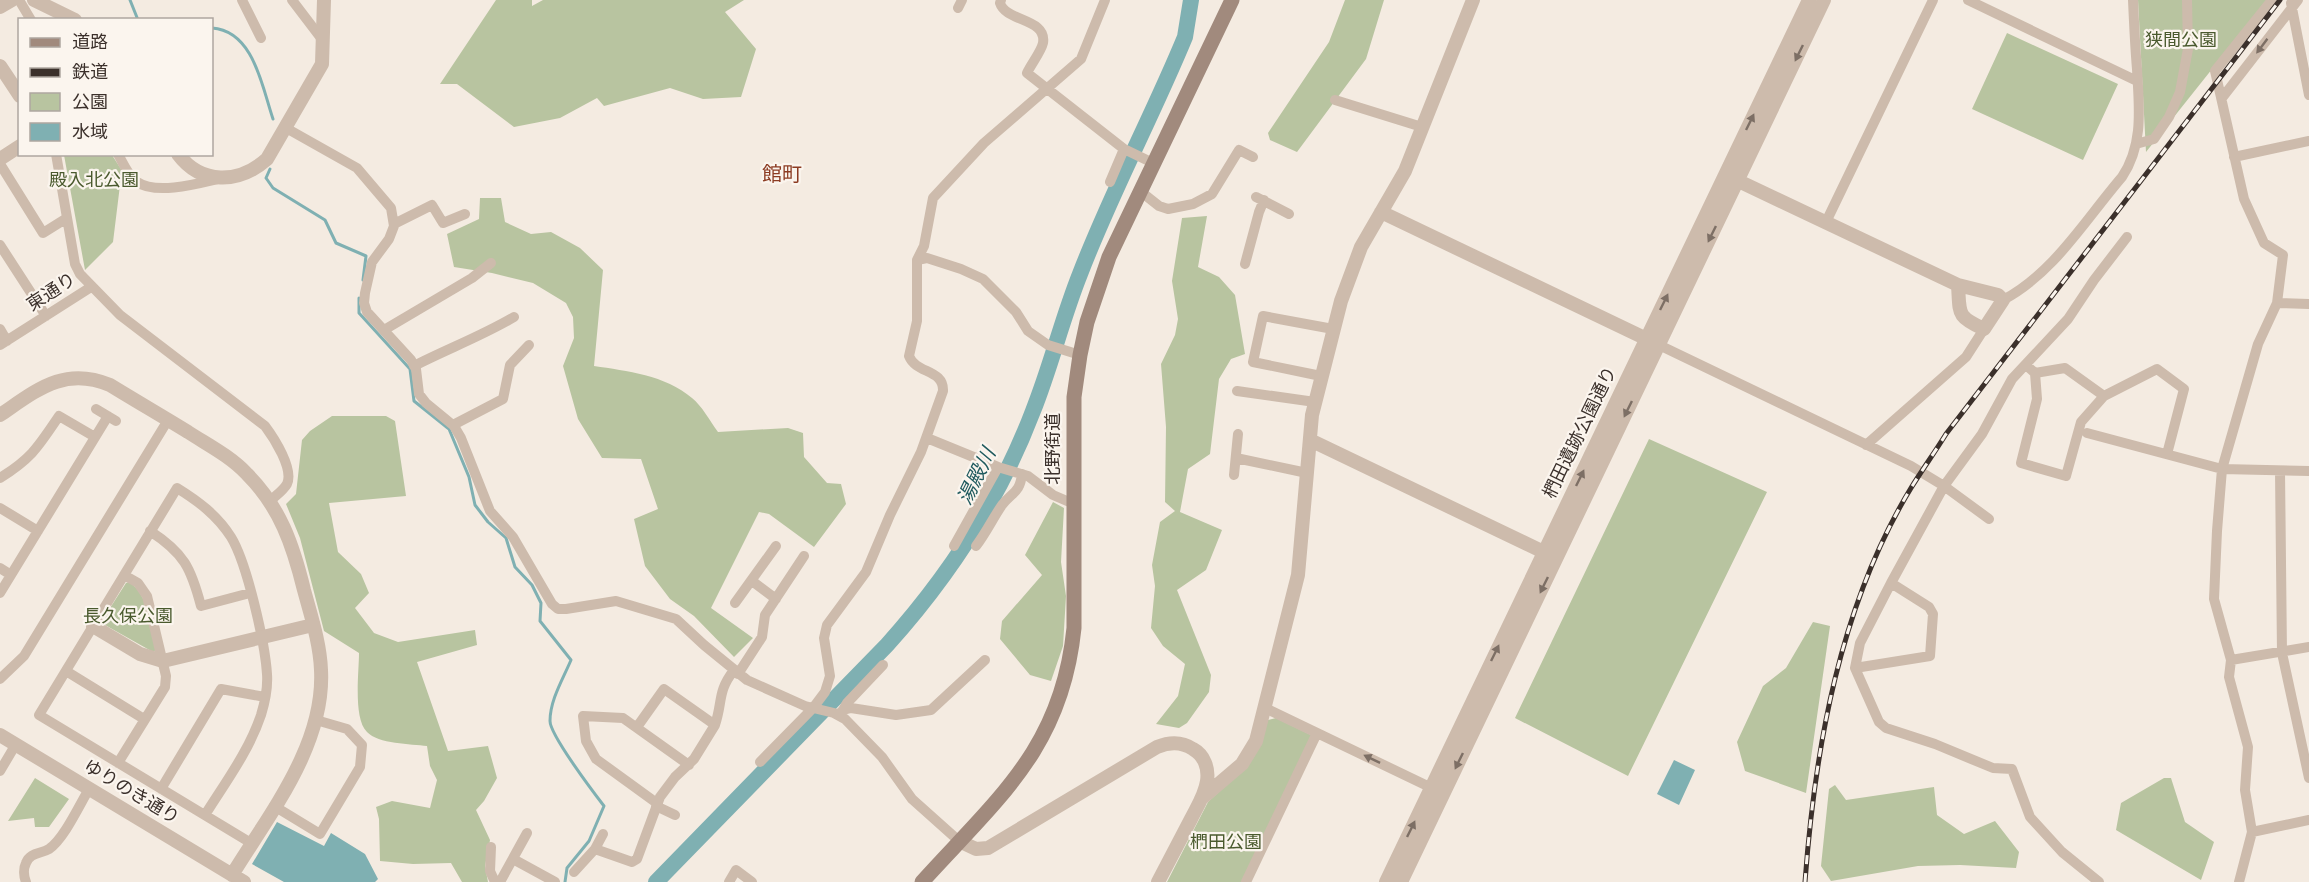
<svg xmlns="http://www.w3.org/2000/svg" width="2309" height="882" font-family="Overpass,'Noto Sans JP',sans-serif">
<rect width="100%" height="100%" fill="#f4ebe1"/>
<path fill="#b8c4a0" d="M496,0H532V6L543,0H744L725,12L756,49L741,97L703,99L670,88L604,106L597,98L560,118L514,127L457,84H440Z
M1345,0H1384L1366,59L1297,152L1270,140L1268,133L1329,42Z
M2138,0H2267L2146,152Z
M2007,33L2118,84L2083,160L1972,109Z
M64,155H112L126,177H121L113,242L85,270Z
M480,198H501L505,222L531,234L551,232L580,248L603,270L594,366C627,371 665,375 692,398C702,406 710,421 718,432L788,428L803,433L804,457L827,483L841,484L846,504L814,547L769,514L759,512L711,608L753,638L734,657L694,616L670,599L645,566L634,519L658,509L641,459L602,458L578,419L563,366L574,338L573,317L566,303L533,283L492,273L454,267L447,234L479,219Z
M1207,216L1198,267L1219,277L1235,295L1245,354L1231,359L1219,379L1210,454L1188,469L1180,512L1222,530L1206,570L1177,590L1211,675L1209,692L1187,723L1179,728L1156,724L1178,696L1185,664L1163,646L1151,628L1155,586L1152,565L1160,522L1175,511L1165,502L1166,427L1161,364L1175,335L1178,319L1172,281L1182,218Z
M332,416H386L395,421L406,496L329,503L338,552L361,574L369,593L355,608L374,633L398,642L475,630L477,645L417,662L448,751L488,746L497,778L484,801L476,810L490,840L485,866L488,882H462L451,863L413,864L380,861L379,819L376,807L392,801L430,808L437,780L430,766L427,746C411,744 378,744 367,732C353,718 359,673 359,653L324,631L300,538L286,504L296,494L302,440L310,431Z
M1649,439L1767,492L1628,776L1515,718Z
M1053,502L1064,508L1061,562L1066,596L1063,646L1051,681L1030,675L1000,639L1002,621L1042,575L1025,555Z
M129,582C149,594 151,629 156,650L153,652L105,625L103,619L126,583Z
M1813,622L1830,626L1806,793L1745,771L1737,742L1763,686L1786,668Z
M1276,718L1315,737L1246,882H1167L1208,802L1248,765L1253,757L1268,720Z
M35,778L69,799L49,827H35L34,818L8,821Z
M2164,778H2171L2185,822L2214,842L2201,880L2116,830L2121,803Z
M1835,785L1846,800L1934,787L1937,815L1964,834L1995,821L2019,852L2016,868L1960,865L1918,866L1831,881L1821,866L1829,789Z"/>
<path fill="#7fb0b2" d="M1674,760L1695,770L1679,805L1657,794Z
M277,822L324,846L331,833L365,854L378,879L375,882H284L252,864Z"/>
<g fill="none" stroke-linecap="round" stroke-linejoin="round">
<path stroke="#7fb0b2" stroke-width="3" d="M130,0L138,20
M212,28C254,31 262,87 273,119
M270,169L266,178L273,188L325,220L336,243L366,256L363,280
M359,298V313L410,369L414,401L449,429L469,477L475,505L488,522L506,538L515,567L532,585L541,603L540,621L571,660C563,679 550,700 550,721C550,735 594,793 604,806L589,841L567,868L565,882"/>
<path stroke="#7fb0b2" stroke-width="16" d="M656,882L887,645C949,576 1000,498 1033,411C1051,366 1062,319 1080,274C1111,193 1152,117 1185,37L1191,0"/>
<path stroke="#cdbbac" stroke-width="10" d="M19,0L31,20
M242,0L261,38
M292,0L324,42
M1001,0L1000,3C1006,22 1047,18 1043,43C1041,52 1031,64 1027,73L1124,149L1153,163
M1968,0L2137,81
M2291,3L2309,95
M958,8L962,0
M2222,98L2298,0
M1335,100L1422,127
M286,128L357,168L391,208L394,226L389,239L372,262L365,293L364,303L367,312L411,360L416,369L419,394L426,403L454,426L461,438L490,511L513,537L552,604L558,609H566L616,601L676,619L704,645L747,680L805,706L834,713L845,719L882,757L912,799L959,841
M2136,144L2154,139L2169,117L2180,92L2188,49L2187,0
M56,154L75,264L80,274L120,315L265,426C274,438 294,469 287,484C283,491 275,496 270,501
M118,154C123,163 129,177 137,182C156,195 197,184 218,179
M2234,157L2309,141
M0,164L43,233L67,218
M1110,182L1124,149
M1140,191L1159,206L1168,209L1193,204L1212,194L1239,150L1253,157
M1256,197L1289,214
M1826,222L1933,0
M394,224L432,205L443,223L465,214
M0,245L46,316
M917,260L927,258L961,269L983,279L1016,312L1028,331L1048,345L1080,355
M1245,264L1259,212L1264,200
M2003,300C2054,273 2085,220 2122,177C2144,144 2139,107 2137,69C2135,46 2134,23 2133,0
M2277,303L2309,304
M0,329L7,341
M384,330L472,278L491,263
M0,345L91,287
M1659,345L1911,466L1944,486L1989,519
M2026,365L2035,373L2065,368L2104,396L2157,369L2184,389L2167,454
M414,366C447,349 482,336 514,317
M2035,373L2037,399L2021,463L2066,476L2081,422L2104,396
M1321,376L1253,362L1263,316L1333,329
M1237,391L1315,402
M96,409L116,421
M453,425L503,399L510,365L529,345
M2087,433L2222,469L2309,471
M927,438L998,467L1028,476L1053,495L1074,504
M1866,445L1966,357L1984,329
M1236,458L1307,473
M2280,471L2282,653L2309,778
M1234,475L1238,434
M0,478C32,458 38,447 59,416L95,437
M0,508L38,531
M150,531C184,553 191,568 201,606L250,593
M954,546L998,467
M976,546C986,533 993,518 1002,505C1012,492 1020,493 1022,474
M0,568L11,575
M752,581L776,599
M0,593L108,416
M735,603L776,546
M2231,660L2309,647
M1855,668L1930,656L1933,614L1929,607L1891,583
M66,671L144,719
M738,674L762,637L765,615L804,556
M0,679L24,656L168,420
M1265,708L1438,791
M843,710L847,703L883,665
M838,715L843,710L851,708L896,715L931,710L985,660
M715,725C723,701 717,692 734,670
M760,762L813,708L825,692L830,676L824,638L827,625L866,572L890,515L921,452L943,391C944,369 916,374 909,356L917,321V260L924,246L933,198L984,143L1081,59L1105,0
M118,763L165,687L166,676L147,596L138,583L124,575
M0,771L16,744
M161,789L221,689L265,697
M658,804L596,759L586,741L583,716L623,718L689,765
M274,806L320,834L360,767L362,745L347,729L316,720
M656,806L675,815
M205,815C225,783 249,751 261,715C265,702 268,688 267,674C265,643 247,563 231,537C217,515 198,501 177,488L39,715L251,843
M2252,832L2309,820
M491,847L490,871L495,882
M595,849L632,862L637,859L660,797L675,777L694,759L715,725L664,689L637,727
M513,859L555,882
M574,872L595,849L603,834
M26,882C24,877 23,869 26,863C30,852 41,854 49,849C64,839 80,804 89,789
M500,882L527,833
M729,882L736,870L752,882
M1246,882L1317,733
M2099,882L2062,852L2030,817L2012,769L1993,768L1935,744L1886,728L1879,722L1855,668L1860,643L1891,583L1944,486L1982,434L2012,379L2068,319L2094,280L2127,237
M2239,882L2252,832L2245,790L2248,747L2229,677L2231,660L2214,599L2217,531L2222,469L2258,344L2277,303L2283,255L2264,243L2244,199L2215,71L2272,0"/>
<path stroke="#cdbbac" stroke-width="14" d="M34,0L75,20
M0,7L12,0
M0,66L20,96
M178,154C201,185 239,184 267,159L322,64L324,0
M0,159L20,146
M1730,177L1958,285L1998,295L2003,300L1984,329C1956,316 1960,314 1958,285
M1381,212L1653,342
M0,415C37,390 64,366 110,385C136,401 162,416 188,432C208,445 230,456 247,474C280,507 293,545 304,590C311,616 320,643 321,670C325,745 270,813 232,875
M1310,440L1552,556
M93,626L140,654L163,661L313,625
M0,735L244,882
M1201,799L1242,764L1256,741L1298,575L1312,415L1341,301L1361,247L1405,171L1473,0
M959,841L976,849L988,848L1157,747C1169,742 1181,741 1193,749C1204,755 1209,768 1207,781C1205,795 1197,807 1191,819C1180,840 1169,861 1158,882
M1386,882L1809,0
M1401,882L1824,0"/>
<path stroke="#a18a7d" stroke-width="15" d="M922,882C998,798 1062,748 1074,628V397L1080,355L1087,322L1109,257L1232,0"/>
<defs>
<path id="rail" d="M1805,882C1815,747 1840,605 1911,488C1922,470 1935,452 1946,434L2280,0"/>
</defs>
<use href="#rail" stroke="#3b302b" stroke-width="5"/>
<use href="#rail" stroke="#fbf5ee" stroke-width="3" stroke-dasharray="9" stroke-linecap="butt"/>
</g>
<defs><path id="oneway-solid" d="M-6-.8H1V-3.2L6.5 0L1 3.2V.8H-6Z" transform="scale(1.5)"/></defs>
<g fill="#7d6f65">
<use href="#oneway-solid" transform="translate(2262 46) rotate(127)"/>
<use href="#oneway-solid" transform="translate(1799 53) rotate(116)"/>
<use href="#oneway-solid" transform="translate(1750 122) rotate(-64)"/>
<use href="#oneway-solid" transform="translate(1712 234) rotate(116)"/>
<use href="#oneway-solid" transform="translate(1664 302) rotate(-64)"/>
<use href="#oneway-solid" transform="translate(1628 409) rotate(116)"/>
<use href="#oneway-solid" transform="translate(1580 478) rotate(-64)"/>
<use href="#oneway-solid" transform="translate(1544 585) rotate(116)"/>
<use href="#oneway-solid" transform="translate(1495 653) rotate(-64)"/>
<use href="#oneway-solid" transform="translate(1372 759) rotate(-154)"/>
<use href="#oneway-solid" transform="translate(1459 761) rotate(116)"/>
<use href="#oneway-solid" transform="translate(1411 829) rotate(-64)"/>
</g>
<g text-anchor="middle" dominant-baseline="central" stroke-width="4.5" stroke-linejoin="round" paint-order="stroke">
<g font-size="18" fill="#4a5a2e" stroke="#fbf5ee">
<text x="2181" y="41">狭間公園</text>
<text x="94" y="181">殿入北公園</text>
<text x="128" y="617">長久保公園</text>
<text x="1226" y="843">椚田公園</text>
</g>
<g font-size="18" fill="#3b302b" stroke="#fbf5ee">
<text transform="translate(52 293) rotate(-33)">東通り</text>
<text transform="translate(1581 433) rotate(-64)">椚田遺跡公園通り</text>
<text transform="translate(1054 449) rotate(-90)">北野街道</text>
<text transform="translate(131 793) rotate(31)">ゆりのき通り</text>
</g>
<g font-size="20" fill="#8c3b22" stroke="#fbf5ee">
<text x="782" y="176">館町</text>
</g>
<g font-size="20" font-style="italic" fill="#1f5a5e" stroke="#fbf5ee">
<text transform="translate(978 477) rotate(-64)">湯殿川</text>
</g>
</g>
<rect x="18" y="18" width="195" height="138" fill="#fbf5ee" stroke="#aea6a0" stroke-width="1.5"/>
<rect x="30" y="38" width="30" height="9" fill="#a18a7d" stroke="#aea6a0" stroke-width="1.5"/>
<text x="72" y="48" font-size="18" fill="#3b302b">道路</text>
<rect x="30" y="68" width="30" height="9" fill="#3b302b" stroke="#aea6a0" stroke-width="1.5"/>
<text x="72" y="78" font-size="18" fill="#3b302b">鉄道</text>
<rect x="30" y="93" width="30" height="18" fill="#b8c4a0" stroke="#aea6a0" stroke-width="1.5"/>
<text x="72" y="108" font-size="18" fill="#3b302b">公園</text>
<rect x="30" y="123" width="30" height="18" fill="#7fb0b2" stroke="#aea6a0" stroke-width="1.5"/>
<text x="72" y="138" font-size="18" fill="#3b302b">水域</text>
</svg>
